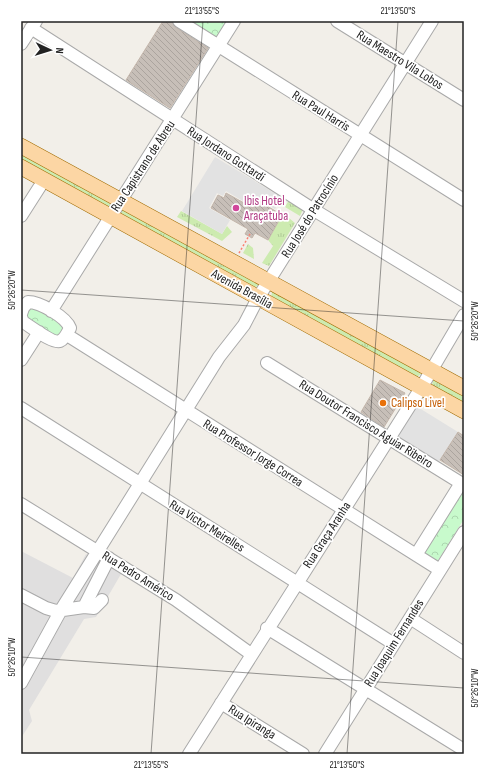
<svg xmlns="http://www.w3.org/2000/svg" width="485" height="775" font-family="'Sofia Sans Condensed',sans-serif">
<defs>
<pattern id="grass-tufts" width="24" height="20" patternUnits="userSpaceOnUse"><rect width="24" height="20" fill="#cdebb0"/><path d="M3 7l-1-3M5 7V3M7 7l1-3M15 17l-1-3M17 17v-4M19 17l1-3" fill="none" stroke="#b0c997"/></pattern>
<pattern id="park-crowns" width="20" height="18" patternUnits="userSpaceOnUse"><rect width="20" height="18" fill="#c8facc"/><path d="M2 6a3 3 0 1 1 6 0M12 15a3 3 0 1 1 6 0" fill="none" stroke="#acd6af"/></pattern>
<pattern id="building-back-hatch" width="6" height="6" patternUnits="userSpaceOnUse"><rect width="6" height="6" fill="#c7bfb8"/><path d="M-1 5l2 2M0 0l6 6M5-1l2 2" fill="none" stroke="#aba49e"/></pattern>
</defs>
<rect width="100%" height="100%" fill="#f2efe9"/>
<path fill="#e0dfdf" d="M21,551L73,578L86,554L121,574L96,617L84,619L29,710L32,721L21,738Z"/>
<path fill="url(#grass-tufts)" d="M21,152L110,201L111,205L109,207L21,161Z
M289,200L303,209L300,216L285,207Z
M124,209L257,282L259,285L254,288L121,215L120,212Z
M181,211L222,234L227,226L232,232L222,241L177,217Z
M283,213L295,223L269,266L262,263L273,246L268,240Z
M248,244L253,248L254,259L243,253Z
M272,292H275L420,372L421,374L417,377L271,297Z
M433,380L464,396V403L432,386Z"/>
<path fill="url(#park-crowns)" d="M180,21H230L217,44Z
M30,307H35L63,325L64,328L59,336H56L27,319L26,316Z
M461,489L464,491V519L437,562L422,552Z"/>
<path fill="#e2e2e2" d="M215,157L281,197L275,209L252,196L248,204L226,191L223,196L217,193L209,208L230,220L222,234L182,211Z
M416,406L458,432L439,462L398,436Z"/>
<path fill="url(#building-back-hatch)" stroke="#c4b6ab" d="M163,21H172L175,27L208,48L170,108L126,80Z
M226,193L253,208L257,200L282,215L268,240L255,233L252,238L245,234L248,229L211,208L218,195L224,198Z
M380,380L405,393L384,427L361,412Z
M458,432L464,436V475L440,460Z"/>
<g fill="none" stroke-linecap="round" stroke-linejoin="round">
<defs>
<path id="minor" d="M179,21L464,200
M337,21L464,100
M31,28L314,210L464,301
M21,44L36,21
M21,216L44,180
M51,311L234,21
M21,314L23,308L28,302C40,302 66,317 70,328C68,332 65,339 60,341C53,344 30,326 23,322L21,317
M67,335L440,570
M21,360L39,332
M267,363L464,485
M21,408L394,644
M21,504L176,600L251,654
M416,555L461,483
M21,595L46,608L56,611L84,607L94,608L102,600
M84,607L109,558
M410,618L464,653
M267,628L464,750
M21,683L61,610L219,357L244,325L258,298L432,21
M221,703L303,754
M189,754L421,388L464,315
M325,754L464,532"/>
<path id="major" d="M21,146L464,388
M21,167L464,411"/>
</defs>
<use href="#minor" stroke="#a9a9a9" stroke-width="14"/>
<use href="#major" stroke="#a06b00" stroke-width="16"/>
<path stroke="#fa8072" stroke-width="1.5" stroke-dasharray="2 2" stroke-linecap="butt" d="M239,253L250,234"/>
<use href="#minor" stroke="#fff" stroke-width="12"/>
<use href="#major" stroke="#fcd6a4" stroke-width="15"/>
</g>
<path fill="none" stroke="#222" stroke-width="1" stroke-opacity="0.45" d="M21,290L464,321M21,657L464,688M151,754L203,21M347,754L398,21"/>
<circle fill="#d1479c" stroke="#fff" stroke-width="1.5" cx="236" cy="208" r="4"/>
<circle fill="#e8710a" stroke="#fff" stroke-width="1.5" cx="383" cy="403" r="4"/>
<g text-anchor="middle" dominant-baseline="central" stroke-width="3.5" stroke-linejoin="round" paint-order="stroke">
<g font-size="13" fill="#222" stroke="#fff">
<text transform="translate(400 60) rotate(32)">Rua Maestro Vila Lobos</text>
<text transform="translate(321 111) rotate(32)">Rua Paul Harris</text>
<text transform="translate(226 154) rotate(33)">Rua Jordano Gottardi</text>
<text transform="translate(143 166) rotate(-57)">Rua Capistrano de Abreu</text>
<text transform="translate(310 216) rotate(-58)">Rua José do Patrocínio</text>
<text transform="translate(242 289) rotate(29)">Avenida Brasília</text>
<text transform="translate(366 424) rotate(32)">Rua Doutor Francisco Aguiar Ribeiro</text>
<text transform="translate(253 453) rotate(32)">Rua Professor Jorge Correa</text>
<text transform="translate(207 526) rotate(32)">Rua Victor Meirelles</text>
<text transform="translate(327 535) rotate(-57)">Rua Graça Aranha</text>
<text transform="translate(138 576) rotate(32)">Rua Pedro Américo</text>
<text transform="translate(394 643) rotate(-58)">Rua Joaquim Fernandes</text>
<text transform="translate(252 722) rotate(32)">Rua Ipiranga</text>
</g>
<g font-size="13" fill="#b23c85" stroke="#fff" text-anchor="start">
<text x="244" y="201">Ibis Hotel<tspan x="244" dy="15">Araçatuba</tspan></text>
</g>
<g font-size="13" fill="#c56008" stroke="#fff" text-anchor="start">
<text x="391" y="403">Calipso Live!</text>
</g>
</g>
<rect width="485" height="775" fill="none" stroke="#ffffff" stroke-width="44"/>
<g transform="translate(50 50) rotate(94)" stroke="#ffffff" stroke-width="3" paint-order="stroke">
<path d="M0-3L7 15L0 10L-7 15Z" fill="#222222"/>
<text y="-6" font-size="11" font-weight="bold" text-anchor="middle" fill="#222222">N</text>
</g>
<rect x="22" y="22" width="441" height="731" fill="none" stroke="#222" stroke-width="1.5"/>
<g font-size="10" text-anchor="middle" fill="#222">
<text x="202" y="14">21°13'55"S</text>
<text x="398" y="14">21°13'50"S</text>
<text transform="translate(11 290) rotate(-90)" y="4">50°26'20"W</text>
<text transform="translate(474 321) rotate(-90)" y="4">50°26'20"W</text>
<text transform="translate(11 657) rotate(-90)" y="4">50°26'10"W</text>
<text transform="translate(474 688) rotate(-90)" y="4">50°26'10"W</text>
<text x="151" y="768">21°13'55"S</text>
<text x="347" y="768">21°13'50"S</text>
</g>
</svg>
